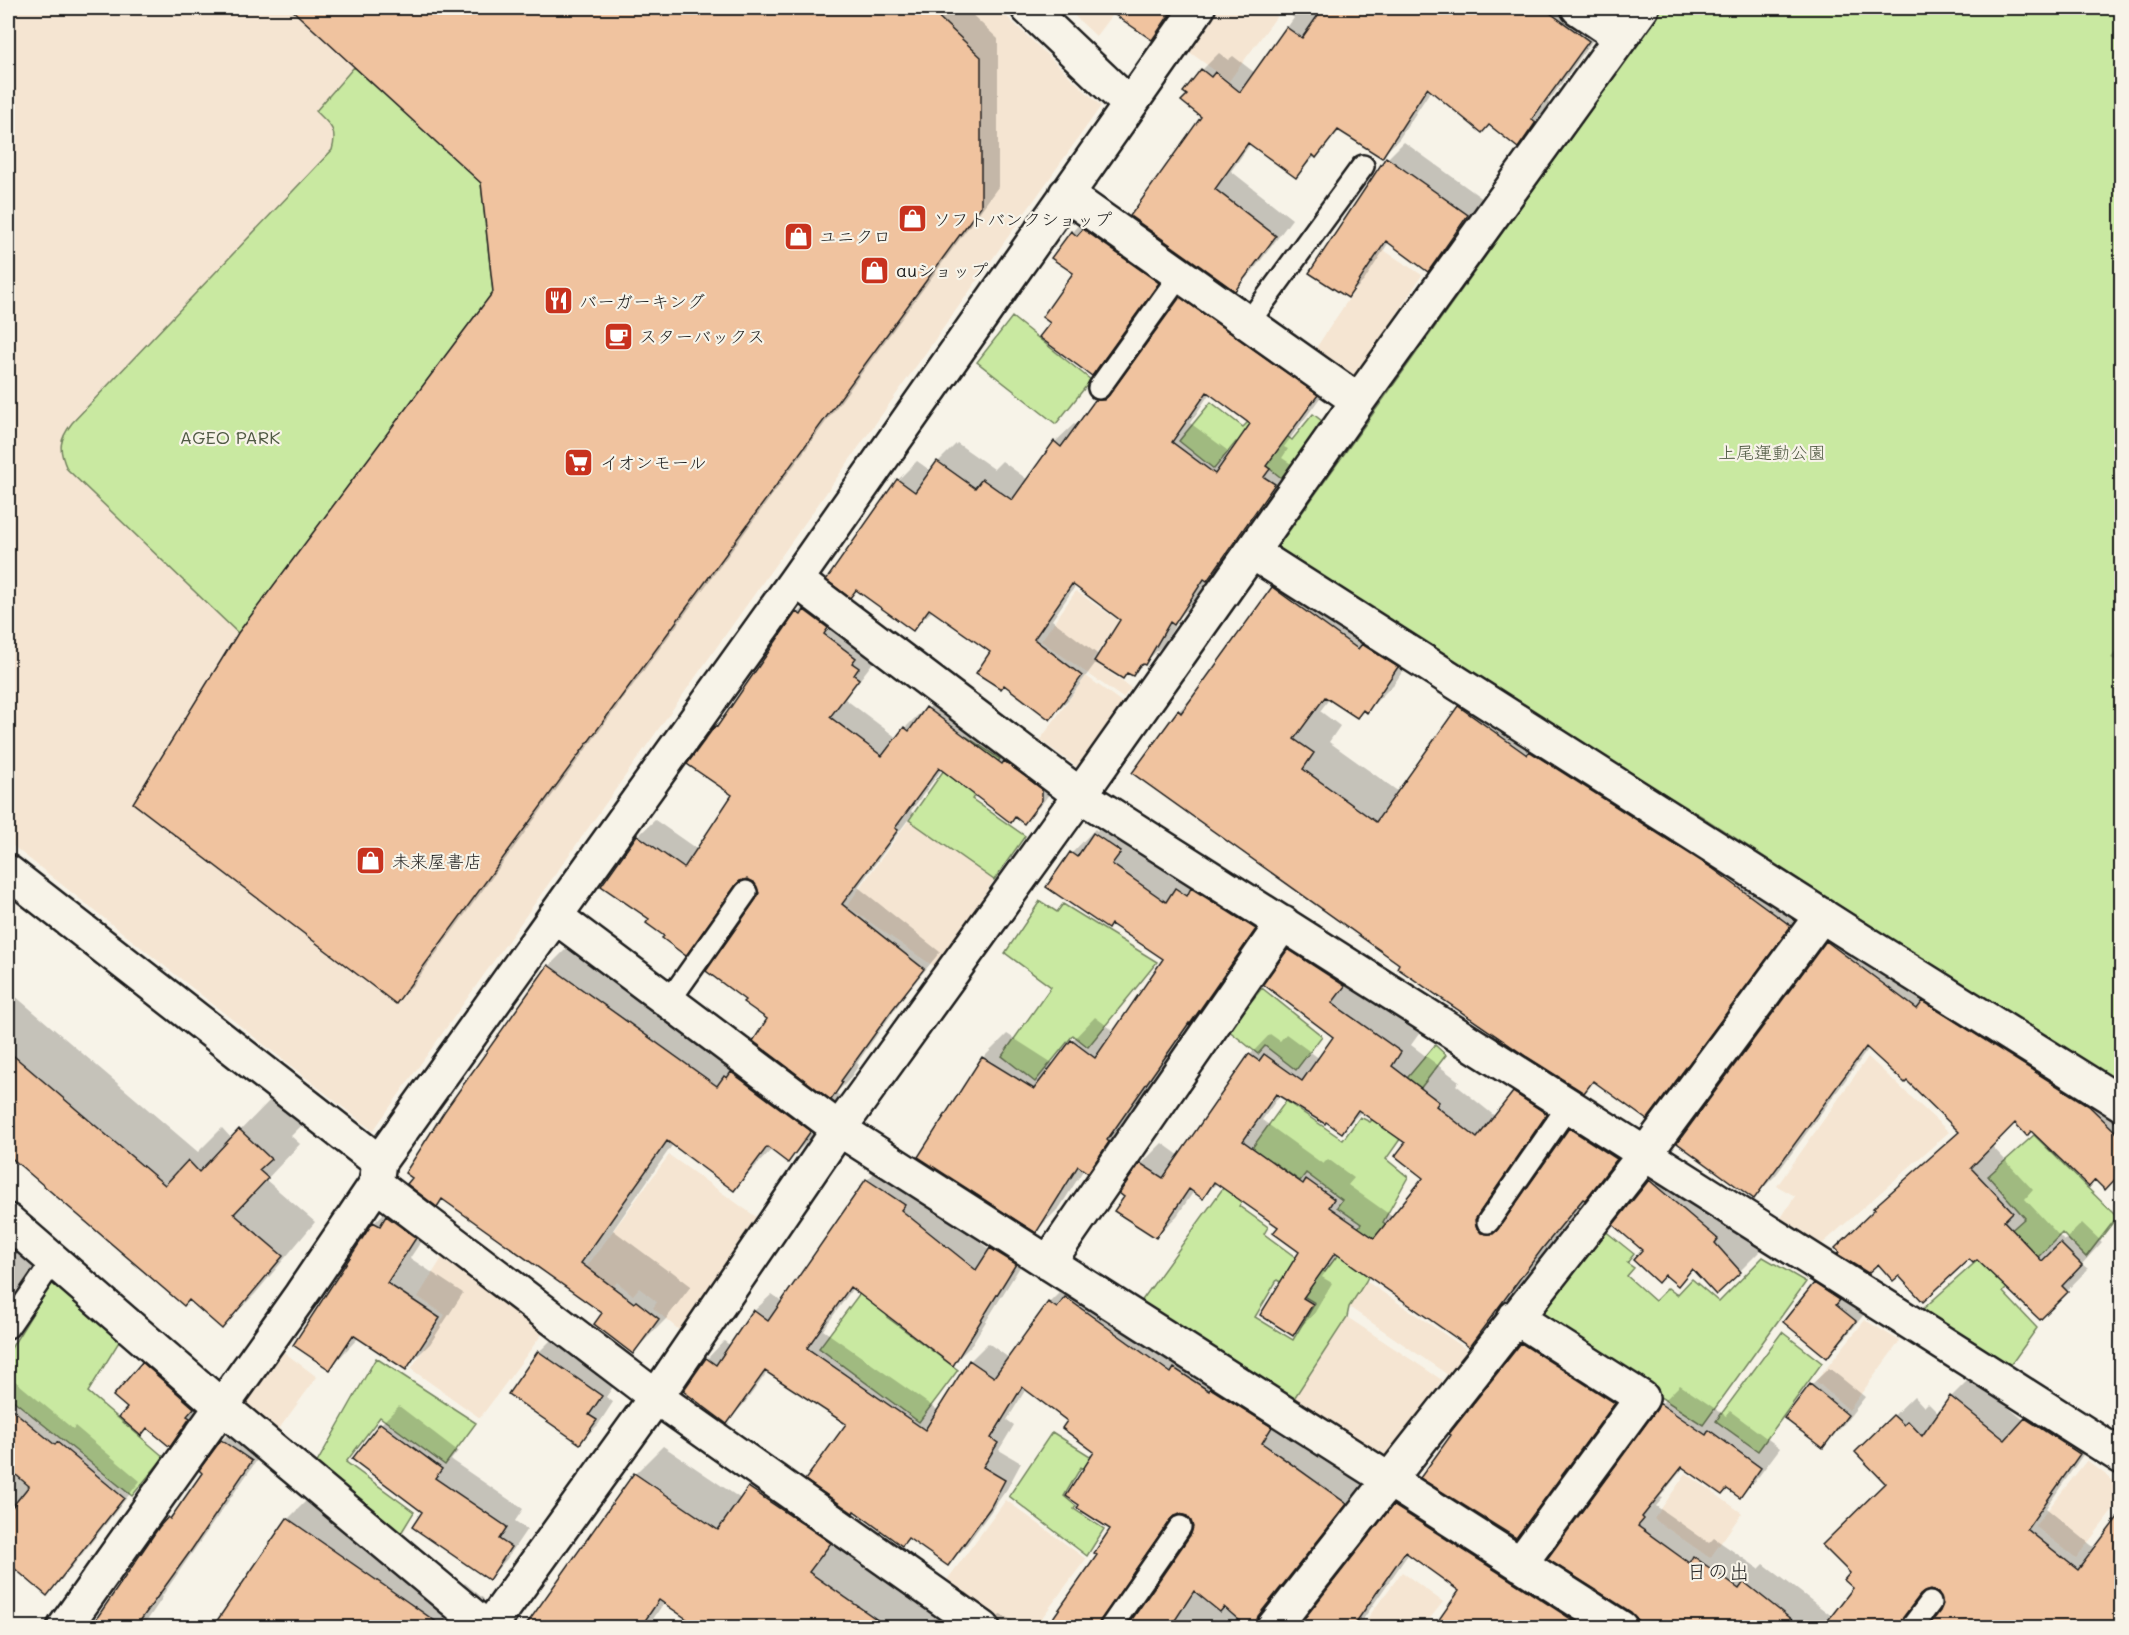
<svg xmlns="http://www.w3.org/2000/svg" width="2129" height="1635" font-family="Mali,'Klee One',sans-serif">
<rect width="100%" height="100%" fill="#f7f3e8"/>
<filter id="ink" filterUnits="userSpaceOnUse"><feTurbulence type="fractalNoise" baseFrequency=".0167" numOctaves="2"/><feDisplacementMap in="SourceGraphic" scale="12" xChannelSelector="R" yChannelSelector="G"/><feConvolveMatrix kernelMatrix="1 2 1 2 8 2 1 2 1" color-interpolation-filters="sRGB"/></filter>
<g filter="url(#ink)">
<path fill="#f5e5d2" d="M8,8H998L1101,106L373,1131L8,842Z
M1066,8H1117L1096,36Z
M1214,8H1266L1277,16L1229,81L1184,48Z
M1382,249L1422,275L1356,378L1314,351Z
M1076,591L1119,621L1092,660L1131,688L1123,698L1041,641Z
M1086,676L1123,703L1077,767L1040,740Z
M909,820L994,880L936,968L847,906Z
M1868,1057L1949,1132L1822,1244L1781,1218L1795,1196L1777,1186Z
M669,1155L759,1219L679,1330L653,1308L657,1302L639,1288L633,1295L617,1282L598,1307L571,1288Z
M445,1253L548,1326L480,1418L411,1369L445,1315L418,1297Z
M1366,1281L1472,1353L1454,1379L1349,1307Z
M1347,1317L1442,1380L1385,1466L1291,1403Z
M1865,1320L1900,1341L1849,1410L1816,1381Z
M281,1350L317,1377L276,1433L240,1405Z
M2087,1460L2121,1487V1500L2076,1558L2035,1526Z
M1686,1473L1742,1513L1710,1558L1654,1519Z
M1006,1500L1086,1559L1035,1627H1010L947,1580Z
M1402,1572L1443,1602L1423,1627H1361Z"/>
<path fill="#c9e9a1" stroke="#72825e" stroke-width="1.5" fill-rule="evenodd" d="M1663,8H2121V1088L1701,816L1489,688L1274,552Z
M354,67L481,183L493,292L238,633L67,469C58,449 59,440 72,423L332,150C338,129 330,125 316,111Z
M1012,317L1091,380L1056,424L977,362Z
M1211,402L1243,427L1248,422L1265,419L1292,440L1313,414L1327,425L1284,480L1236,442L1214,469L1179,441Z
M967,737L1000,759L972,799L1025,836L994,880L909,820Z
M1040,901L1057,912L1063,904L1157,962L1088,1047L1073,1035L1035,1082L1002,1056L1051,987L1005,953Z
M1262,988L1322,1036L1296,1070L1265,1046L1258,1054L1228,1030Z
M1435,1045L1446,1055L1393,1124L1403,1135L1386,1159L1408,1177L1383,1222L1390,1228L1366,1281L1349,1307L1347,1317L1291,1403L1140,1303L1286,1101L1343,1140L1360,1117L1370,1122ZM1272,1161L1300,1181L1306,1173L1342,1200L1337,1207L1361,1224L1325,1272L1302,1255L1298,1259L1264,1234L1268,1227L1239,1206ZM1277,1280L1315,1303L1293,1340L1255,1317Z
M2034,1135L2117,1217L2086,1257L2062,1233L2003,1292L2037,1328L2007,1370L1923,1309L2025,1218L1988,1176Z
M1604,1230L1634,1254L1627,1263L1634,1268L1627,1276L1655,1301L1668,1288L1677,1295L1692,1279L1719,1302L1763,1257L1806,1282L1703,1425L1544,1321L1542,1307Z
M872,1277L900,1297L887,1317L958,1370L919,1422L819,1348Z
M52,1282L122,1337L88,1392L164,1457L132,1496L8,1396V1353Z
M1782,1332L1822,1363L1758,1451L1716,1421Z
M376,1358L476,1423L445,1465L380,1417L346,1462L414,1512L398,1538L314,1468Z
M1052,1432L1098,1461L1090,1474L1081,1467L1064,1496L1076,1506L1074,1509L1104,1529L1087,1556L1009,1496Z"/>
<path fill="#0003" fill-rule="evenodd" d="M294,8H965L998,39V187L414,984L396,1002L495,292L483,183Z
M1123,8H1178L1169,21L1151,38L1118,15Z
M1281,8H1583L1605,23L1548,102L1552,105L1534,129L1517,146L1490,124L1431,90L1399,139L1382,156L1340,130L1296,176L1251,143L1231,171L1292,219L1252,272L1235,289L1132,216L1203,117L1202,70L1219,53L1228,60L1233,56L1255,73L1294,18Z
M1404,142L1483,199L1444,254L1428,270L1389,242L1364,281L1348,297L1388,158Z
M1084,219L1171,269L1105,361L1092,374L1052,322L1075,273L1072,232Z
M1200,280L1336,376L1284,447L1288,449L1282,458L1293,465L1226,560L1213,573L1192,604L1180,617L1164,644L1133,674L1097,661L1069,699L1050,718L993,651L933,610L913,629L898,480L917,461L931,471L938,462L957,443L994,469L1002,461L1028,480L1055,442L1074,424L1077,426L1096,401L1115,381H1121L1181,298ZM1210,393L1252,424L1231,453L1190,423ZM1076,585L1122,620L1100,656L1052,620Z
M1300,561L1385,623L1390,618L1424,640L1394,684L1367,711L1330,698L1320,711L1340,726L1329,742L1399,792L1459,707L1486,680L1554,728L1557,725L1739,841L1817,898L1673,1091L1646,1118L1594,1080L1584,1091L1401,964L1135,772L1179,711L1200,689L1273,588Z
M814,596L874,651L869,657L874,661L845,699L897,738L905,728L922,711L924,713L944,692L1058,782L1041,805L1024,822L942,769L911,811L913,813L858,887L940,952L908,991L857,1063L859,1065L848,1081L836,1093L843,1098L821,1128L788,1161L772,1149L734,1189L673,1144L613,1230L668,1271L670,1270L691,1286L666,1319L633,1352L604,1313L443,1198L437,1205L549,966L582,933L749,1053L759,1043L769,1019L758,900L760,892L755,881L743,879L702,937L685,954L651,918L638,836L655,820L698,850L734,794L716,726L726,716L798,612Z
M2122,643V664L2111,658Z
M1118,810L1278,905L1111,1147L1087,1171L1084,1169L1060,1207L1036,1231L920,1157L983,1058L1007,1034L1054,1064L1072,1041L1095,1017L1114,1031L1165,959L1112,923L1048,887L1072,853L1095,829L1097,831Z
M1849,920L2122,1095V1172L2105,1188L2031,1129L2015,1121L1991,1145L2033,1190L2025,1199L2064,1241L2082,1223L2102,1242L2082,1264L2088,1269L2040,1318L1977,1258L1969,1257L1899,1274L1875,1208L1960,1131L1908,1079L1869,1048L1775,1176L1754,1197L1679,1142L1827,942Z
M1310,929L1421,1031L1411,1045L1459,1081L1456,1085L1496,1117L1514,1093L1535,1073L1567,1093L1502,1213H1511L1570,1129L1591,1108L1637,1137L1605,1178L1588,1195L1563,1227L1490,1325L1469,1345L1339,1254L1322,1277L1332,1283L1314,1314L1293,1334L1301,1251L1280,1227L1217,1183L1203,1197L1194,1191L1177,1216L1156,1236L1127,1196L1141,1164L1162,1143L1180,1156L1250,1055L1270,1034L1280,1041L1286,1034L1320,1059L1335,1037L1289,950ZM1280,1095L1342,1131L1362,1111L1408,1142L1425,1178L1393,1217L1348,1185L1354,1178L1328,1159L1323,1164L1262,1120Z
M8,990L198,1152L222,1128L232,1139L273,1097L302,1125L291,1136L300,1144L266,1180L315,1222L255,1294L222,1327L189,1298L184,1304L8,1153Z
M1674,1156L1764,1247L1740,1271L1693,1268L1678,1284L1644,1250L1615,1225L1650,1181Z
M885,1162L918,1192L990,1250L1009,1231L1033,1246L970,1347L952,1364L853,1288L823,1330L939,1411L970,1361L988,1343L1009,1358L1049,1303L1067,1285L1278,1425L1363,1486L1275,1597L1271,1606L1284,1628H1059L1113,1529L1096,1452L1069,1420L1026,1389L1007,1420L1014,1425L999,1450L1021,1463L1007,1489L965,1547L948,1564L909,1537L902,1544L854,1509L852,1512L857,1515L836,1544L941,1617L966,1592L998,1617L1000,1615L1010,1619L1023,1628H703L665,1601L647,1628H526L635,1474L663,1446L741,1499L749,1488L777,1461L806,1481L849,1424L768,1371L744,1404L727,1422L707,1359L724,1341L731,1346L754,1311L772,1294L783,1302L867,1180ZM1178,1513L1189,1516L1193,1522L1194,1529L1192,1535L1131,1623L1121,1622L1117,1602Z
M399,1198L440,1213L410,1258L463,1293L430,1344L405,1368L359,1337L330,1368L295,1345L374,1223Z
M8,1219L45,1254L24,1283L8,1299Z
M1832,1267L1873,1303L1845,1338L1827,1356L1815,1284Z
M1539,1326L1631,1385L1544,1504L1513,1535L1522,1344Z
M557,1334L619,1378L606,1397L613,1402L598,1425L580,1442L510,1394L539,1352Z
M160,1345L207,1400L187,1427L170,1445L129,1408L143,1363Z
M1829,1368L1865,1397L1840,1429L1822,1446L1811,1385Z
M8,1375L73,1429L75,1426L140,1481L64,1577L47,1594L8,1561Z
M1971,1377L2025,1421L2046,1400L2098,1433L2046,1508L2096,1549L2122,1516V1628H1702L1560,1544L1661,1404L1680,1385L1726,1416L1730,1411L1780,1448L1759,1476L1740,1496L1727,1487L1684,1467L1660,1497L1663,1498L1656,1506L1709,1543L1714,1538L1759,1569L1764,1564L1833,1617L1855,1588L1852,1573L1887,1483L1877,1432L1914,1396L1924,1407L1928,1403L1939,1414L1951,1397ZM1927,1589H1932L1939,1592L1944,1605L1934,1621H1931L1924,1619L1920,1599Z
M399,1406L458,1451L451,1460L523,1509L515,1521L527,1529L506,1560L489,1578L424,1512L355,1459L381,1424Z
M240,1423L269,1443L162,1596L163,1597L142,1628H92L169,1518L182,1505L204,1472L201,1470L222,1440Z
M1412,1489L1628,1628H1435L1462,1591L1409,1553L1357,1628H1299L1395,1506Z
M316,1491L458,1590L465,1583L484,1599L477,1609L503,1628H214L288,1519Z"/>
<path fill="#f0c39f" stroke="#1c1c1c" stroke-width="1.5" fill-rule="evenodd" d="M290,8H929L981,57V206L396,1004L133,803L238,633L493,292L481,183Z
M1105,8H1174L1152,40Z
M1323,8H1543L1589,41L1532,119L1536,122L1518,148L1489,125L1482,133L1427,88L1382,158L1338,130L1316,158L1313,155L1296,178L1248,143L1215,189L1276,236L1235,291L1130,216L1201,117L1181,101L1187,95L1183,92L1201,69L1211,77L1215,72L1240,92L1286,27L1302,38Z
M1386,157L1468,215L1428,272L1386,241L1348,298L1309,273Z
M1083,229L1159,283L1092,376L1039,337L1050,323L1042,317L1073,273L1051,258L1071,231L1077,236Z
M1180,297L1318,395L1266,466L1270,469L1264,477L1275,484L1207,581L1204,579L1174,625L1170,622L1145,665L1143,664L1139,666L1133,676L1127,673L1123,679L1094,661L1120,620L1072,584L1034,639L1082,676L1050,720L1004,685L1001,689L976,673L990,652L929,609L913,631L856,590L850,598L826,580L897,479L915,492L937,461L975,488L982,479L1012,500L1054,441L1061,447L1095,400H1104L1109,395ZM1207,392L1250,424L1215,474L1172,442Z
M1272,587L1358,649L1362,644L1398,667L1367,713L1363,710L1357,718L1325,697L1294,739L1314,753L1303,769L1376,822L1458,706L1527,755L1529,751L1712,868L1791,926L1647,1120L1593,1081L1584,1093L1527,1057L1397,968L1399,964L1132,773L1178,710L1181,713Z
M804,610L828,628L824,634L856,658L852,663L859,668L854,675L859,679L830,717L882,756L904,727L909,731L926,707L1002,764L1004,761L1042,789V800L1024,824L1015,817L1011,823L939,768L895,828L898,830L842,904L924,969L892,1010L841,1081L843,1082L831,1100L753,1041L767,1019L743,1002L745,1000L706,971L756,899L759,893L754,882L747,879L740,881L736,885L686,956L662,938L664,936L646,923L649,919L601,886L637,835L684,868L732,795L687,764L715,726L717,727L796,612L801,615Z
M1093,833L1121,852L1112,864L1166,902L1175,888L1187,896L1191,888L1256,929L1190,1024L1189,1023L1107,1140L1109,1142L1088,1173L1078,1166L1036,1233L918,1157L982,1057L1034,1089L1071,1040L1095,1058L1163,959L1111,924L1108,929L1046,887L1070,852L1077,857Z
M1826,941L1917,1009L1923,1001L2089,1106L2121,1137V1173L2105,1190L2095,1180L2089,1187L2031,1131L2027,1136L2015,1123L1971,1168L2013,1212L2004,1221L2042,1261L2060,1243L2082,1265L2062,1286L2068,1292L2040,1320L1977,1260L1973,1263L1969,1259L1923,1302L1899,1276L1893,1281L1878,1264L1868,1273L1837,1254L1839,1252L1835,1248L1875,1209L1873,1208L1959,1132L1907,1081L1905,1083L1866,1047L1754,1199L1677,1143Z
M1288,949L1345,986L1332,1003L1401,1052L1392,1066L1439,1102L1436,1106L1477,1138L1513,1092L1547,1114L1478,1215L1475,1220L1476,1227L1481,1233L1493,1234L1498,1229L1569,1128L1617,1159L1585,1200L1583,1199L1542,1249L1469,1347L1335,1253L1303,1298L1313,1304L1293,1336L1260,1315L1299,1252L1273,1233L1278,1227L1214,1182L1203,1199L1189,1189L1156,1238L1114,1211L1124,1197L1119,1193L1140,1163L1163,1178L1249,1054L1259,1061L1264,1054L1302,1081L1333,1037L1263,984ZM1276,1094L1325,1124L1326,1122L1342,1133L1358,1110L1405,1143L1395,1156L1423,1178L1374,1238L1329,1207L1334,1199L1306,1179L1303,1184L1243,1141Z
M548,965L717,1086L724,1076L727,1078L731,1072L811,1131L788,1163L767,1147L734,1191L667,1141L581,1263L634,1303L636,1301L659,1319L633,1354L594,1324L602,1313L442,1199L437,1207L407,1184L412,1178L405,1173L444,1112Z
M8,1051L165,1185L188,1160L199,1172L239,1129L271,1159L259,1170L268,1178L234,1214L283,1256L222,1329L189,1300L184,1306L8,1155Z
M866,1179L905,1205L901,1210L976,1270L990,1248L1016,1264L953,1366L850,1287L807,1348L925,1430L969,1360L994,1377L1048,1302L1057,1308L1065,1297L1171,1373L1174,1368L1209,1391L1210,1388L1272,1427L1262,1443L1347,1504L1258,1616L1255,1628H1248L1224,1607L1220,1612L1194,1591L1170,1628H1126L1191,1534L1193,1527L1191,1521L1187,1516L1180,1514L1174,1516L1170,1520L1100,1621L1097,1628H1046L1097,1555L1094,1553L1110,1529L1077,1508L1079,1505L1066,1496L1094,1452L1062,1428L1067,1421L1022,1387L991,1438L998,1443L983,1467L1005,1480L990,1508L948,1566L908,1538L902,1546L854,1511L853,1513L805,1480L846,1424L765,1371L727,1424L683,1391L706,1358L716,1365L753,1310L768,1321Z
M1649,1180L1718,1239L1715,1243L1741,1272L1716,1295L1692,1269L1678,1286L1665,1275L1658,1283L1633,1260L1642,1250L1613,1225Z
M386,1216L416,1238L387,1283L440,1318L406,1370L353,1335L330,1370L293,1345L373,1222L380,1226Z
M1814,1283L1840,1300L1836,1305L1856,1321L1827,1358L1783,1322Z
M1521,1343L1615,1403L1516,1538L1420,1478L1451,1435L1449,1434Z
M538,1351L602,1396L589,1415L597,1420L580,1444L508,1394Z
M142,1362L194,1408L187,1416L190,1418L170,1447L147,1428L141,1436L119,1417L127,1408L113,1396Z
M1810,1384L1848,1415L1823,1448L1784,1418Z
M1950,1396L2005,1440L2025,1418L2080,1454L2027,1529L2078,1570L2121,1513V1628H1927L1940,1611L1943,1604L1938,1593L1931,1590L1925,1592L1920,1595L1901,1620L1898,1628H1822L1853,1588L1844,1580L1850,1573L1822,1545L1885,1483L1855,1452L1893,1415L1904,1425L1908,1421L1922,1436Z
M1659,1403L1706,1435L1709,1430L1761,1468L1740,1498L1727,1489L1722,1495L1682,1467L1642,1517L1644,1519L1638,1526L1689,1563L1693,1556L1739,1589L1744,1582L1802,1628H1640L1637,1619L1631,1612L1547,1559L1657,1409Z
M8,1406L55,1445L57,1442L124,1498L47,1596L8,1563V1512L29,1486L8,1468Z
M380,1423L442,1469L435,1478L507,1527L499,1539L511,1547L489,1580L412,1527L422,1512L352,1459Z
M221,1440L252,1461L192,1549L135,1628H90L159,1527L168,1517L170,1519L202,1473L199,1470Z
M634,1473L718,1530L748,1487L831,1543L809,1572L889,1628H700L659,1600L640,1628H524Z
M1393,1505L1509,1579L1585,1628H1433L1459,1591L1405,1552L1352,1628H1297Z
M287,1518L445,1628H212Z"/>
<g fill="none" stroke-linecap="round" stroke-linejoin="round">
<defs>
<path id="service" d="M1248,323L1363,166
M1099,388L1180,275
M669,1001L746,892
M1488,1222L1569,1105
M8,1327L54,1260
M1110,1628L1180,1527
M1911,1628L1930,1603"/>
<path id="minor" d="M1028,8L1129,104
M1578,8L1621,37
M1066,194L1358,401
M1252,552L1860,940L2122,1104
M796,580L1080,795L2122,1457
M8,872L379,1162
M555,916L839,1129L1621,1628
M376,1184L656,1397L983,1628
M8,1221L221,1406L487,1628
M1048,1263L1283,923
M1515,1317L1642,1398L1520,1564
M64,1628L301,1295L376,1184L379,1162L796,580L1198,8
M489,1628L656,1397L839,1129L1080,795L1358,401L1642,8
M1273,1628L1645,1154L1822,915"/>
</defs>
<use href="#service" stroke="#1c1c1c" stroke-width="26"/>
<use href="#minor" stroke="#1c1c1c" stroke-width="38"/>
<use href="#service" stroke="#f7f3e8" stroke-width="21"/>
<use href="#minor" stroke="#f7f3e8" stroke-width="33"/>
</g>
</g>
<defs>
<symbol id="shop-square" viewBox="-11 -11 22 22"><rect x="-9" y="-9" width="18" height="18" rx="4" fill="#c8321e" stroke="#f7f3e8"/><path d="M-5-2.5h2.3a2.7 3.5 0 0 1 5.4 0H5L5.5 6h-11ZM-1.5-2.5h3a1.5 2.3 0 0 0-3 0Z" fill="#fff"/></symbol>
<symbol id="restaurant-square" viewBox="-11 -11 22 22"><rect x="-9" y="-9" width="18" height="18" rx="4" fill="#c8321e" stroke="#f7f3e8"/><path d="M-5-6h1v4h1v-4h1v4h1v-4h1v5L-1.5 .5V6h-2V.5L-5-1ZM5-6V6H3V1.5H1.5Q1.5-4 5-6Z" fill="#fff"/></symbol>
<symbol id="cafe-square" viewBox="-11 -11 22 22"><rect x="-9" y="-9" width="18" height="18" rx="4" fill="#c8321e" stroke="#f7f3e8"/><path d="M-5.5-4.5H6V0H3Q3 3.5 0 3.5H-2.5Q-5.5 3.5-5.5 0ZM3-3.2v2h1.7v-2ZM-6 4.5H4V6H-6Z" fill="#fff"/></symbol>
<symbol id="supermarket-square" viewBox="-11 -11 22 22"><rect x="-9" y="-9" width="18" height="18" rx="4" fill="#c8321e" stroke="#f7f3e8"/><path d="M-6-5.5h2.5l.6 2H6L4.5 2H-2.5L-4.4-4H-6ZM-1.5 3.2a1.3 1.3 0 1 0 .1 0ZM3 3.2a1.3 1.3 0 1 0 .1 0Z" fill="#fff"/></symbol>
</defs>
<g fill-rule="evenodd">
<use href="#shop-square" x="896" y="202" width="33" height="33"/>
<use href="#shop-square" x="782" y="220" width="33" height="33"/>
<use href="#shop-square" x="858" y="254" width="33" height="33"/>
<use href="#restaurant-square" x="542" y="284" width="33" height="33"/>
<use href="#cafe-square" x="602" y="320" width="33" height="33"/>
<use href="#supermarket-square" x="562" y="446" width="33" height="33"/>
<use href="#shop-square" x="354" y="844" width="33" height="33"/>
</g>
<g text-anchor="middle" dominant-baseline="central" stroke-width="4.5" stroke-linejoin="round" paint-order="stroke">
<g font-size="18" fill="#1c1c1c" stroke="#f7f3e8" text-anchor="start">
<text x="933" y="219">ソフトバンクショップ</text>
<text x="819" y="236">ユニクロ</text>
<text x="896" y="270">auショップ</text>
<text x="579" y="301">バーガーキング</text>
<text x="639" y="336">スターバックス</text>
<text x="600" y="462">イオンモール</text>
<text x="392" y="861">未来屋書店</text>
</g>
<g font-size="18" fill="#505a44" stroke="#f7f3e8">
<text x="230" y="437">AGEO PARK</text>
<text x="1772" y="452">上尾運動公園</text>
</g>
<g font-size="21" fill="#1c1c1c" stroke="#f7f3e8">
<text x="1718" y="1570">日の出</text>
</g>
</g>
<rect width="2129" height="1635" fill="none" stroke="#f7f3e8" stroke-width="30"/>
<rect x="15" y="15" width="2099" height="1605" fill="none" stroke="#1c1c1c" stroke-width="2" filter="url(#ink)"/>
</svg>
